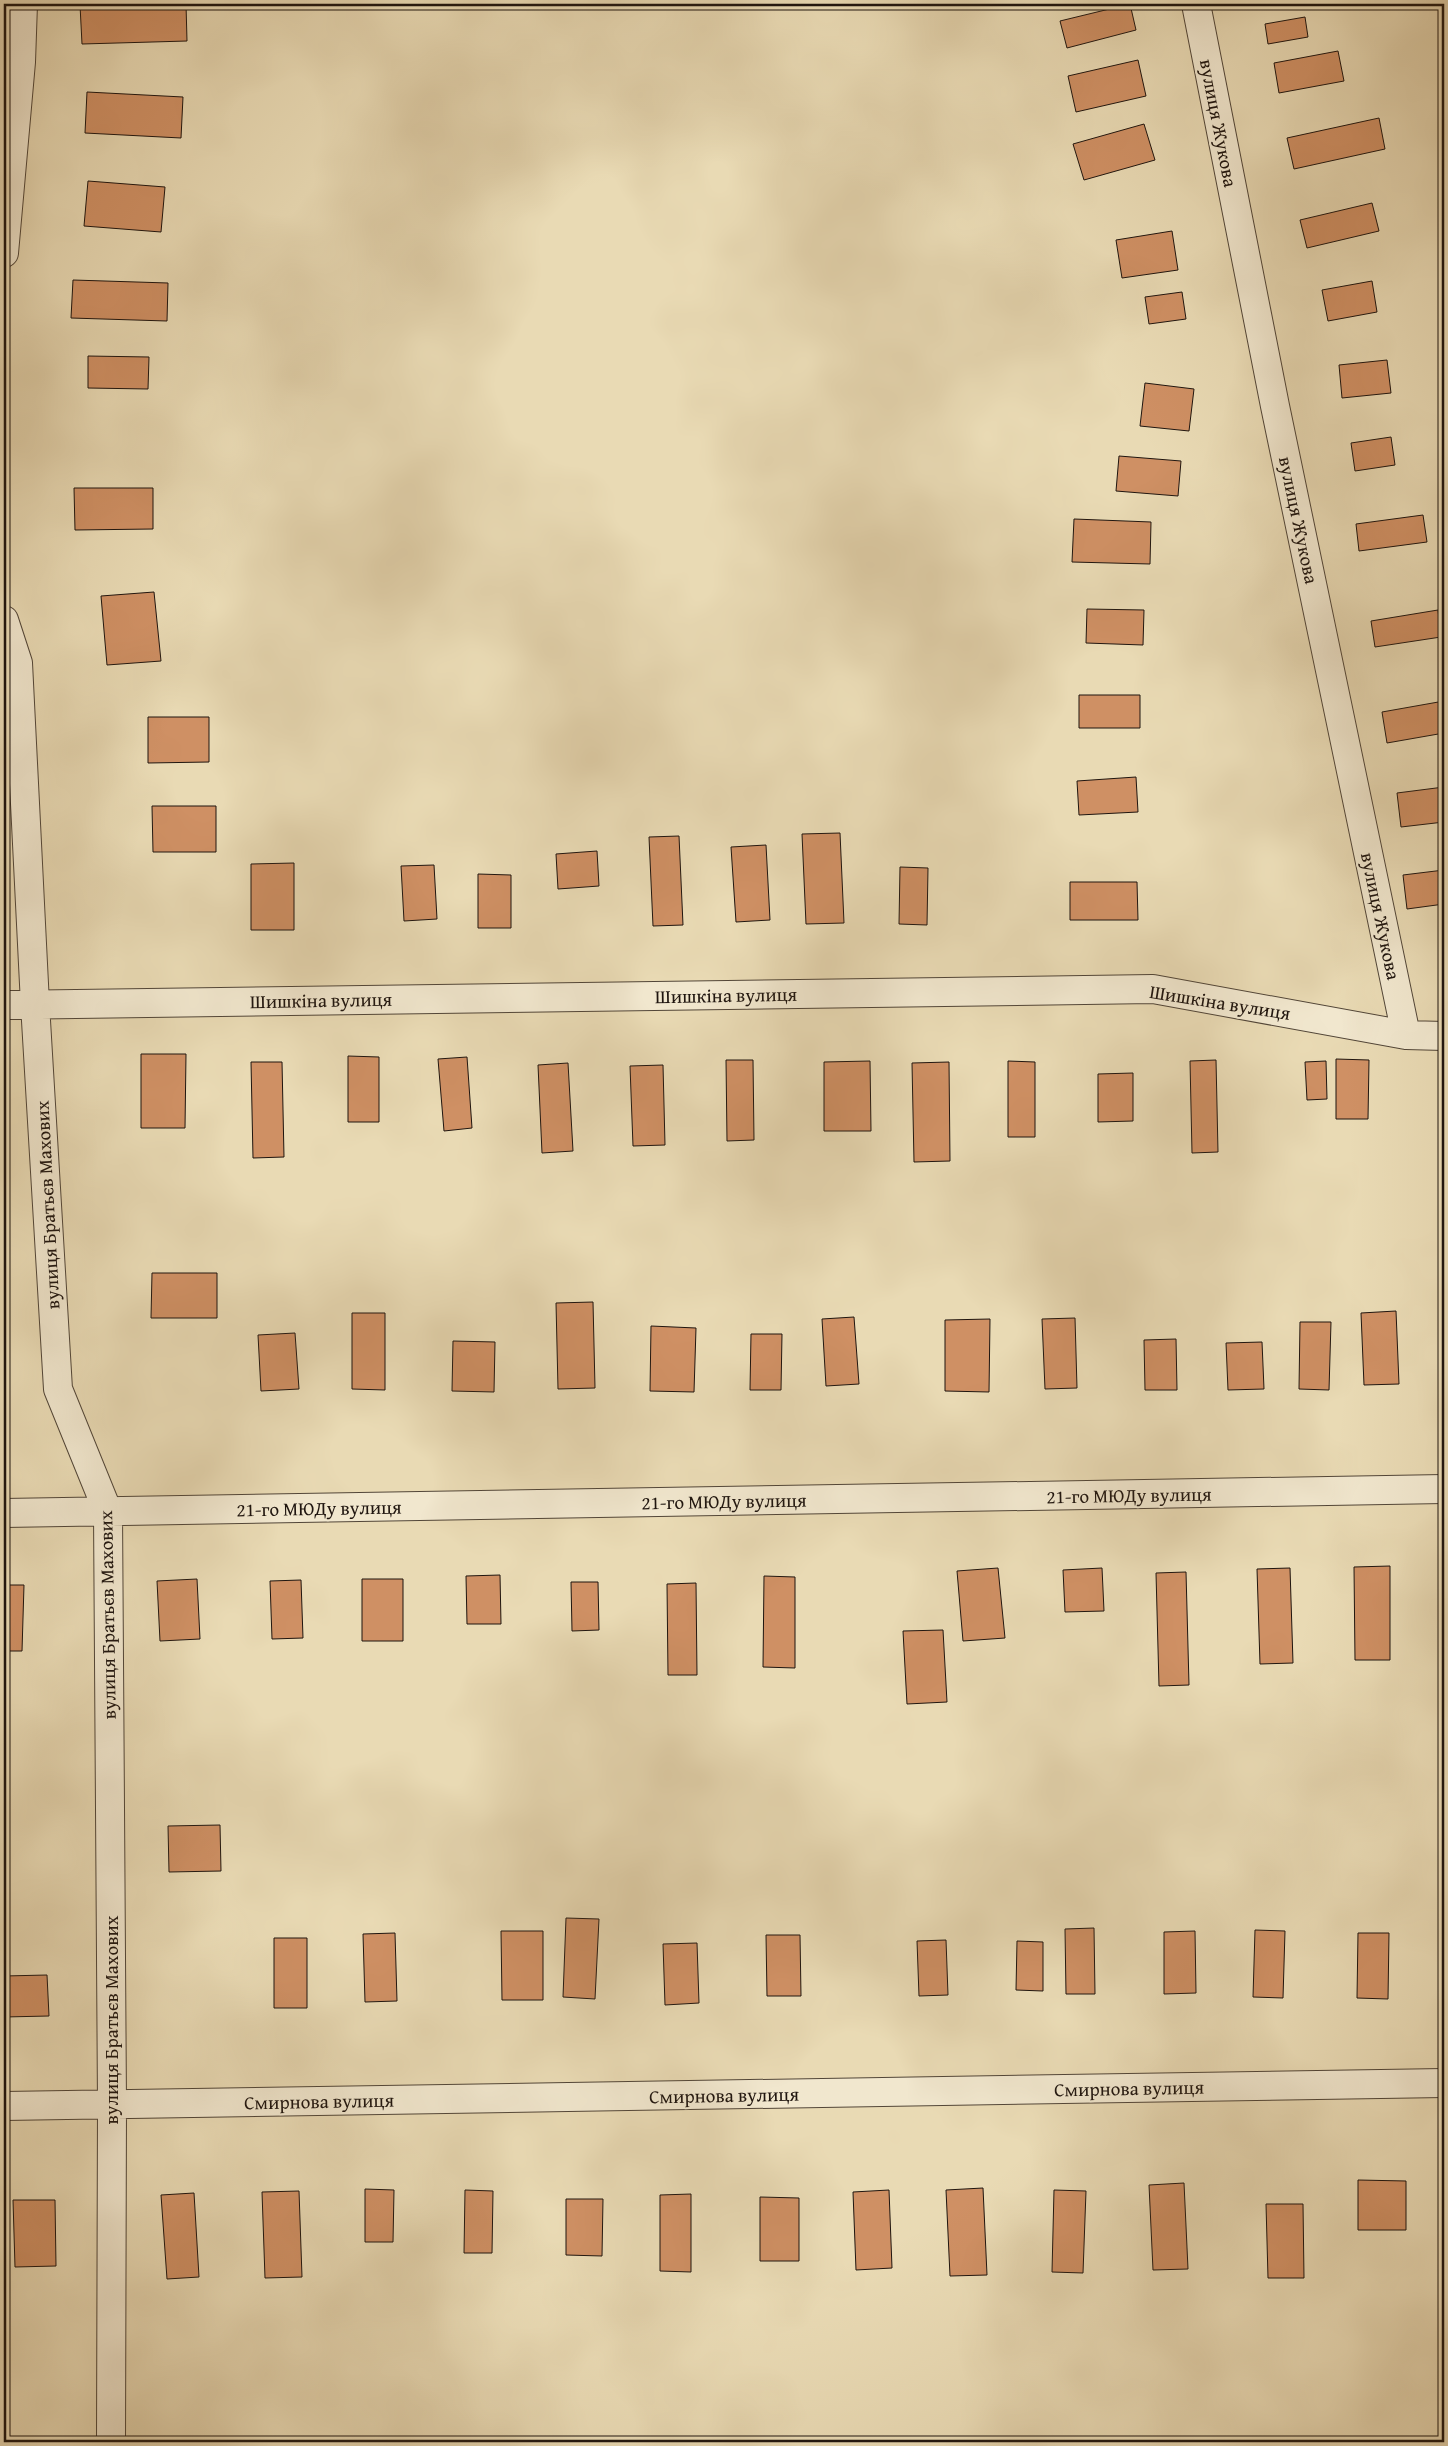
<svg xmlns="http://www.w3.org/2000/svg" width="1448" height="2446" font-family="'Gentium Book Plus',serif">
<rect width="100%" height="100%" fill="#e9dab4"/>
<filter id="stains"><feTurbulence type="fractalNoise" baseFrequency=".004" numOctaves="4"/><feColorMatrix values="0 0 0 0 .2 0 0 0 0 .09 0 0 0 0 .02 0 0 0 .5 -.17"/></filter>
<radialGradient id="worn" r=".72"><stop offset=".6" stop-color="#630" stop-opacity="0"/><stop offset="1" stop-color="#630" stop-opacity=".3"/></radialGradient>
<path fill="#cf9064" stroke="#1f150f" d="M186,4L187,41L82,44L80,5Z
M1130,4L1136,30L1067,48L1060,21Z
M1305,17L1308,37L1268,44L1265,24Z
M1338,51L1344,81L1279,93L1274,63Z
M1138,60L1146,96L1076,112L1068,76Z
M87,92L183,97L181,138L85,133Z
M1379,118L1385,149L1294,169L1287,138Z
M1144,124L1155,160L1084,180L1073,144Z
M88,181L165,187L161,232L84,226Z
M1372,203L1379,231L1307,248L1300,220Z
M1172,231L1178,270L1122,278L1116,240Z
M73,280L168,283L167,321L71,318Z
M1372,281L1377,312L1328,321L1322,290Z
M1182,292L1186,319L1149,324L1145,297Z
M88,356L149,357L148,389L88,388Z
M1387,360L1391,393L1342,398L1339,365Z
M1145,383L1194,389L1189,431L1140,426Z
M1391,437L1395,465L1355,471L1351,443Z
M1119,456L1181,461L1178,496L1116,491Z
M74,488H153V529L75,530Z
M1423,515L1427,542L1359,551L1356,524Z
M1074,519L1151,522L1150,564L1072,562Z
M154,592L161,661L107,665L101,596Z
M1087,609L1144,610L1143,645L1086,643Z
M1438,610L1441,637L1375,647L1371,621Z
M1079,695H1140V728H1079Z
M1444,701V733L1387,743L1382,712Z
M148,717H209V762L148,763Z
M1136,777L1138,812L1079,815L1077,781Z
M1444,787V822L1401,827L1397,793Z
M152,806H216V852H153Z
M840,833L844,923L806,924L802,834Z
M679,836L683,925L653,926L649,837Z
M766,845L770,920L736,922L731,847Z
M597,851L599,886L558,889L556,854Z
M294,863V930H251V864Z
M434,865L437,919L404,921L401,866Z
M900,867L928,868L927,925L899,924Z
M1444,870V904L1407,909L1403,875Z
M478,874L511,875V928H478Z
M1070,882H1137L1138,920H1070Z
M141,1054H186L185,1128H141Z
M348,1056L379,1057V1122H348Z
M467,1057L472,1128L444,1131L438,1059Z
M1336,1059L1369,1060L1368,1119H1336Z
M726,1060H753L754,1140L727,1141Z
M1216,1060L1218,1152L1192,1153L1190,1061Z
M870,1061L871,1131H824V1062Z
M1008,1061L1035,1062V1137H1008Z
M1326,1061L1327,1099L1307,1100L1305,1062Z
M251,1062H282L284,1157L253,1158Z
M949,1062L950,1161L914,1162L912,1063Z
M568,1063L573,1151L542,1153L538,1065Z
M663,1065L665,1145L633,1146L630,1066Z
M1133,1073V1121L1098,1122V1074Z
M152,1273H217V1318H151Z
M593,1302L595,1388L558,1389L556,1303Z
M1396,1311L1399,1384L1364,1385L1361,1313Z
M352,1313H385V1390L352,1389Z
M854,1317L859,1384L826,1386L822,1319Z
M1075,1318L1077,1388L1045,1389L1042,1319Z
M990,1319L989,1392L945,1391V1320Z
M1300,1322H1331L1329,1390L1299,1389Z
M651,1326L696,1328L694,1392L650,1391Z
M295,1333L299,1389L261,1391L258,1335Z
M751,1334H782L781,1390H750Z
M1176,1339L1177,1390H1145L1144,1340Z
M453,1341L495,1342L494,1392L452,1391Z
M1262,1342L1264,1389L1228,1390L1226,1343Z
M1390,1566V1660H1355L1354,1567Z
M998,1568L1005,1638L963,1641L957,1571Z
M1102,1568L1104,1611L1065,1612L1063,1570Z
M1290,1568L1293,1663L1260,1664L1257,1569Z
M1186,1572L1189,1685L1159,1686L1156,1573Z
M500,1575L501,1624H467L466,1576Z
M764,1576L795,1577V1668L763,1667Z
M197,1579L200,1639L160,1641L157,1581Z
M362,1579H403V1641H362Z
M301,1580L303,1638L272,1639L270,1581Z
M571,1582H598L599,1630L572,1631Z
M696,1583L697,1675H668L667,1584Z
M4,1585H24L22,1651H4Z
M943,1630L947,1702L907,1704L903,1631Z
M220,1825L221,1871L169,1872L168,1826Z
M566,1918L599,1919L595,1999L563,1997Z
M1094,1928L1095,1994H1066L1065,1929Z
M1255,1930L1285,1931L1283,1998L1253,1997Z
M501,1931H543V2000H502Z
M1195,1931L1196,1993L1164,1994V1932Z
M395,1933L397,2001L365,2002L363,1934Z
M1358,1933H1389L1388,1999L1357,1998Z
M766,1935H800L801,1996H767Z
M274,1938H307V2008H274Z
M946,1940L948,1995L919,1996L917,1941Z
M1017,1941L1043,1942V1991L1016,1990Z
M697,1943L699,2003L665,2005L663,1944Z
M47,1975L49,2016L4,2017V1976Z
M1358,2180L1406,2181V2230H1358Z
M1184,2183L1188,2269L1153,2270L1149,2185Z
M983,2188L987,2275L950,2276L946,2190Z
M365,2189L394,2190L393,2242H365Z
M465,2190L493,2191L492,2253H464Z
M889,2190L892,2268L856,2270L853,2192Z
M1054,2190L1086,2191L1083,2273L1052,2272Z
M299,2191L302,2277L265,2278L262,2192Z
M194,2193L199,2277L167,2279L161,2195Z
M691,2194V2272L660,2271V2195Z
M760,2197L799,2198V2261H760Z
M566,2199H603L602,2256L566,2255Z
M13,2200H55L56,2266L15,2267Z
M1266,2204H1303L1304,2278H1268Z"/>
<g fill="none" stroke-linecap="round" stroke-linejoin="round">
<defs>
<path id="minor" d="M1196,4L1275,406L1406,1035
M4,253L21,62L23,4
M4,620L18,663L35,1004L58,1389L108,1512L112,2105L111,2442
M4,1005L1153,989L1406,1035L1444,1036
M4,1513L1444,1489
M4,2106L1444,2083"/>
</defs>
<use href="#minor" stroke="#524638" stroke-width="30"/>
<use href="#minor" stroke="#f1e7ce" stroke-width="28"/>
</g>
<g text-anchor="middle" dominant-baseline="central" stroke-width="4" stroke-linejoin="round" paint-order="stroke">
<g font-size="19" fill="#1f150f" stroke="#f1e7ce">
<text transform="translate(1219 123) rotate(79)">вулиця Жукова</text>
<text transform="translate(1299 520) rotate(78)">вулиця Жукова</text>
<text transform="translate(1381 916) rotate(78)">вулиця Жукова</text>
<text transform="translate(726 995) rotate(-1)">Шишкіна вулиця</text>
<text transform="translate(321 1000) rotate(-1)">Шишкіна вулиця</text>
<text transform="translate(1220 1002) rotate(9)">Шишкіна вулиця</text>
<text transform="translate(47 1205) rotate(-93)">вулиця Братьєв Махових</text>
<text transform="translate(1129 1495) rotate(-1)">21-го МЮДу вулиця</text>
<text transform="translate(724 1501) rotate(-1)">21-го МЮДу вулиця</text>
<text transform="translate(319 1508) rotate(-1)">21-го МЮДу вулиця</text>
<text transform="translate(107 1615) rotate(-91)">вулиця Братьєв Махових</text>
<text transform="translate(111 2020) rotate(-90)">вулиця Братьєв Махових</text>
<text transform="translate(1129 2088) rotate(-1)">Смирнова вулиця</text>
<text transform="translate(724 2095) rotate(-1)">Смирнова вулиця</text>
<text transform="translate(319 2101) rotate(-1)">Смирнова вулиця</text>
</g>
</g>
<rect width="1448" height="2446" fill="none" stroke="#e9dab4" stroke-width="20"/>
<rect x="5" y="5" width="1438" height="2436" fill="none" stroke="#1f150f" stroke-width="2.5"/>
<rect x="10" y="10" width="1428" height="2426" fill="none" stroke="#1f150f"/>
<rect width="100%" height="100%" filter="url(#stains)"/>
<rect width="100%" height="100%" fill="url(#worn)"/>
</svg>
